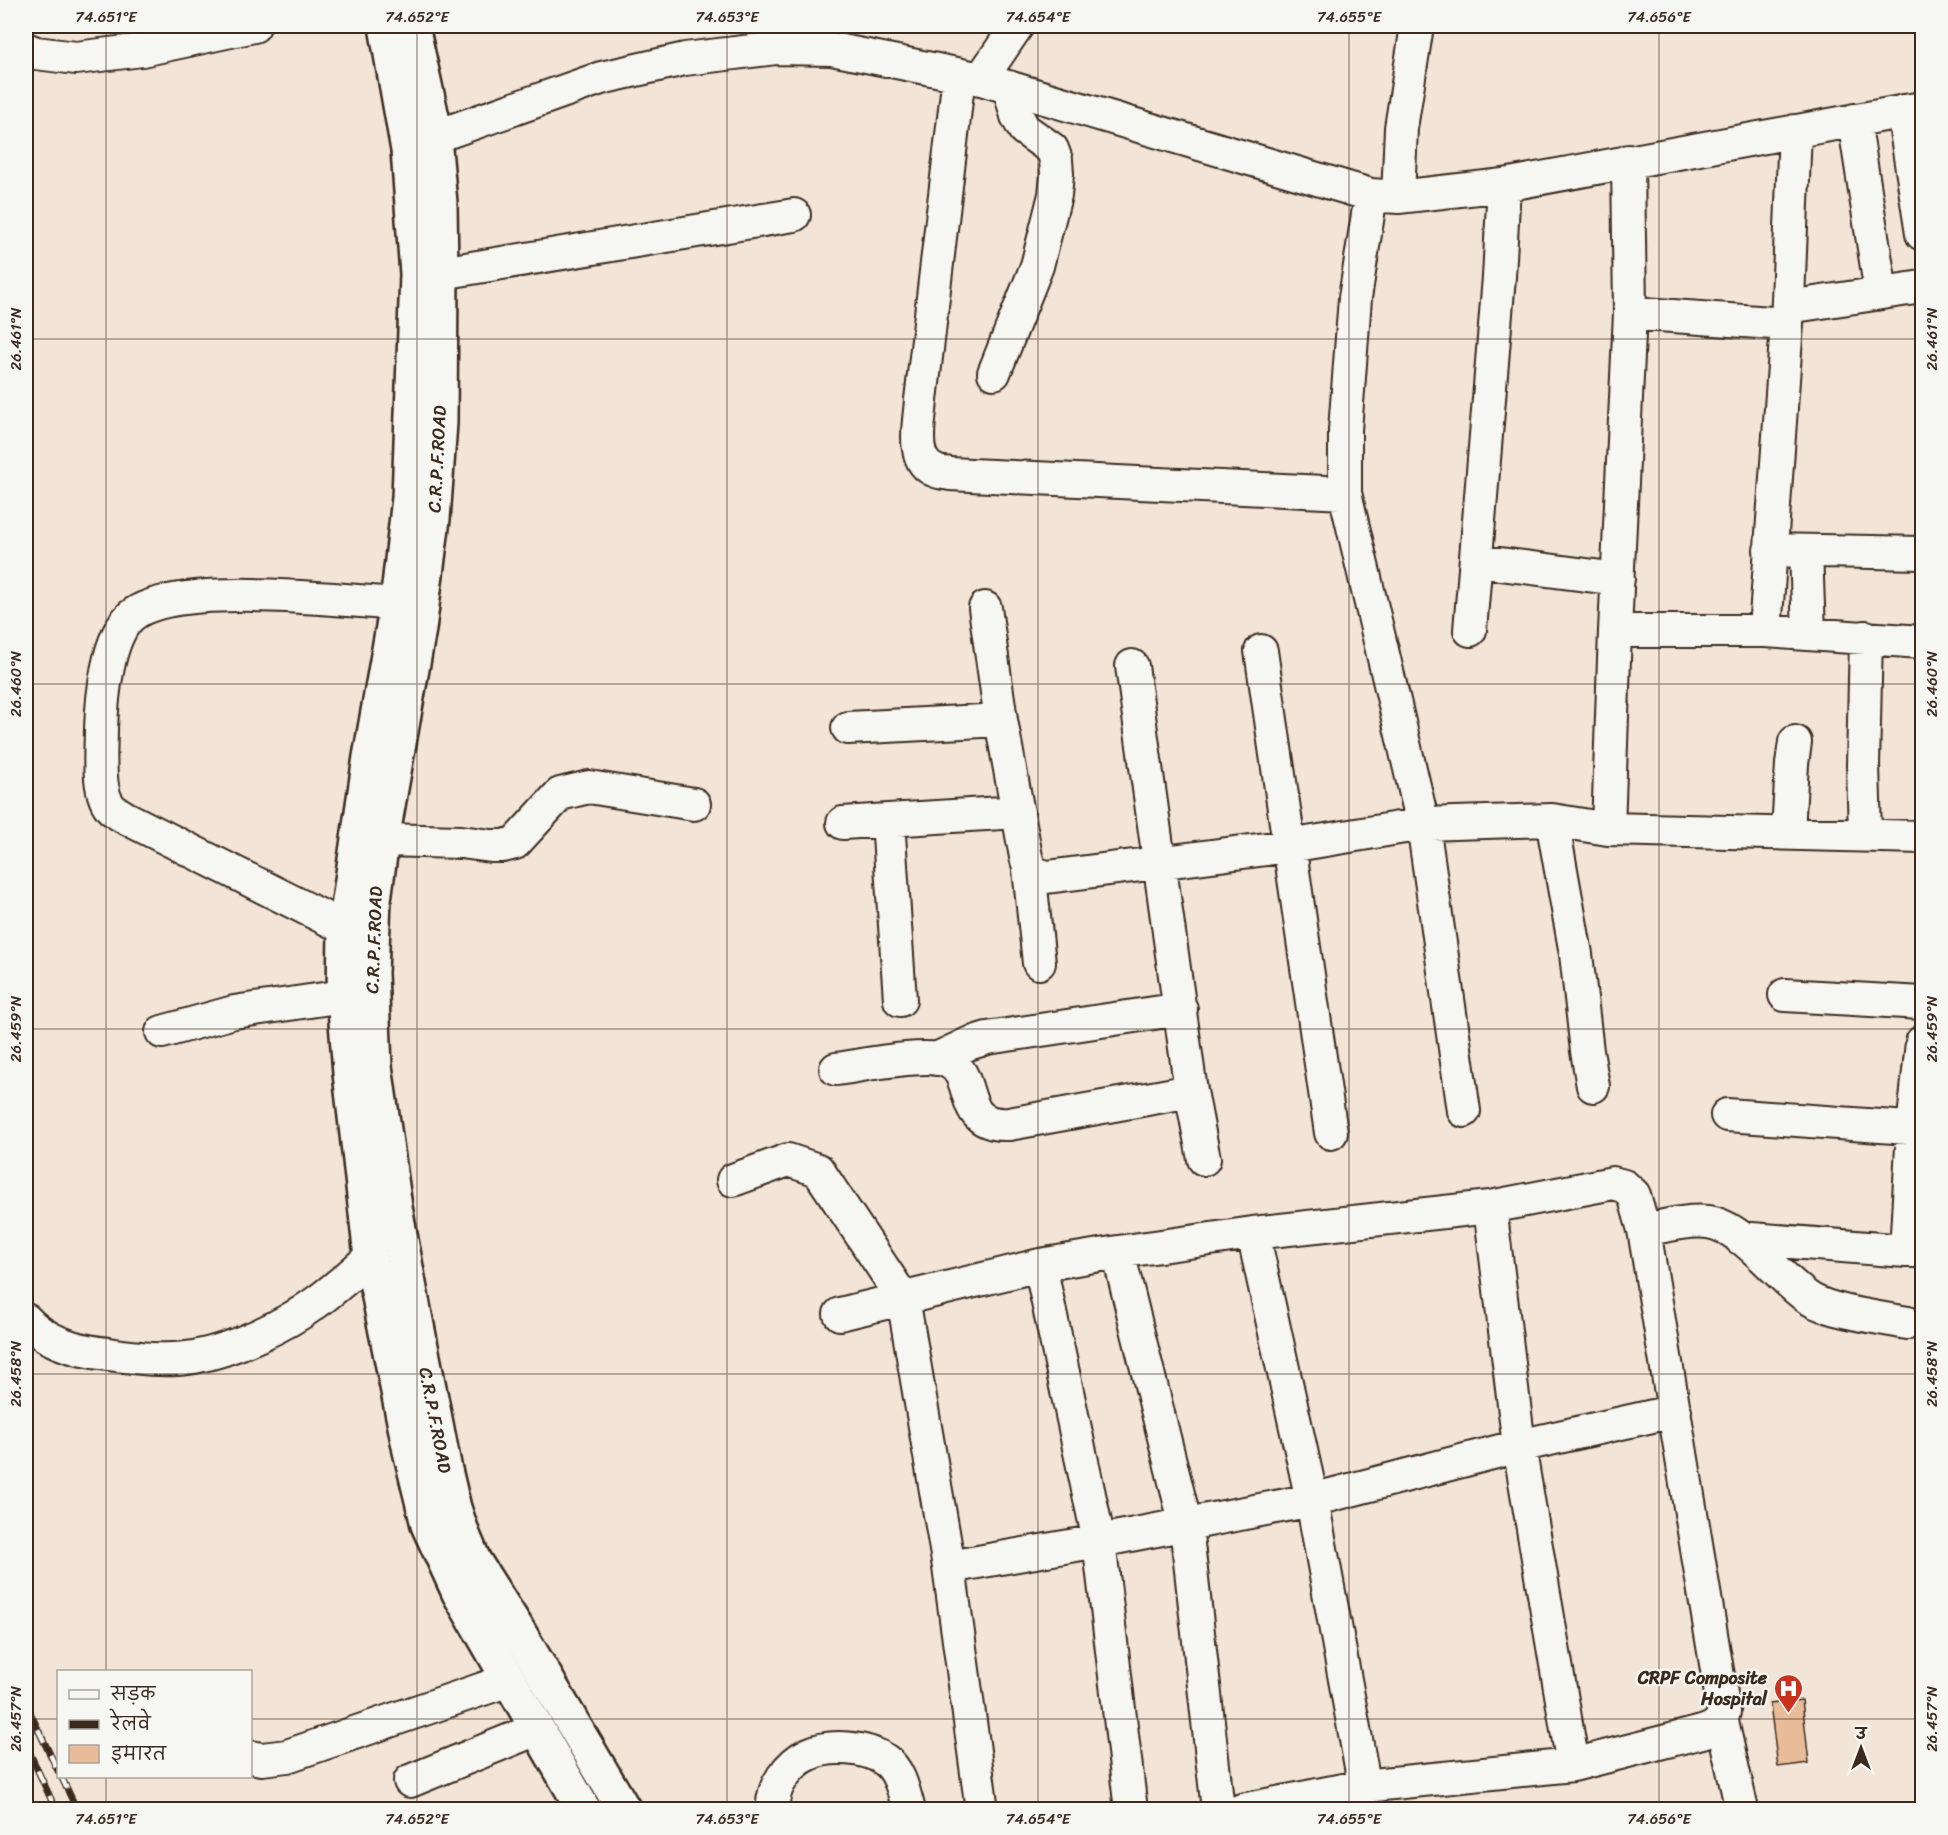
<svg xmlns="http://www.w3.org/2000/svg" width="1948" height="1835" font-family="Sriracha,'Playpen Sans Deva',sans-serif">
<rect width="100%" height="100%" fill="#f2e5d7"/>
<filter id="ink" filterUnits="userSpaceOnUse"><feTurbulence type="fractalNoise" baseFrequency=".0167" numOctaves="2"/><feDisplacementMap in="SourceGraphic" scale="12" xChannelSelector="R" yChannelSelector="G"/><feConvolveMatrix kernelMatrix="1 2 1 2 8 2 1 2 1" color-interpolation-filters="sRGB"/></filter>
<g filter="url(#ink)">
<path fill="#e8bc98" stroke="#3b2a1e" stroke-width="1.5" d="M1802,1700L1809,1763L1778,1767L1770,1704Z"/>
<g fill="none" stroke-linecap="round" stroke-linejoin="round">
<defs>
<path id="minor" d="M26,49L36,53L76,58L142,50L254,26
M959,75L921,400C920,420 909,462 936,471C940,473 946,473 950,474L1345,493
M981,79L1017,26
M1903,111L1922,234
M1854,120L1881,293
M434,137L601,78L685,59L776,48L832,49L981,79L1371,195L1398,197L1504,185L1922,108
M1371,195L1355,298L1345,430V493L1423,824L1464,1111
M1398,197L1401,128L1417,26
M441,273L794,215
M1788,307L1922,287
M1630,313L1787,324
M994,373L1037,266L1055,195L1057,174L1056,160L1052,149L1024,129L1017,116L1009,87
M1770,550L1922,553
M1806,551L1809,633
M1476,561L1618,579
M985,608L1001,720L1026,857C1029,869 1034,874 1047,877L1289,846L1423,824L1552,820L1608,829L1615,631H1765L1922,642
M1470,630L1499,277L1504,185
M1615,631L1630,313L1628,161
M1765,631L1787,324L1795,131
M1261,651L1331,1133
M1132,666L1191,1091L1204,1159
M848,728L1001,720
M1552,820L1576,954L1587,1051L1593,1086
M843,823L888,820
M1608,829L1922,837
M1788,832L1792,764L1795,742
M1865,834L1863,765L1866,637
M382,840L461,842L491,846H503L515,843L560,794L589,787L694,804
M1029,869L1039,963
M345,928L124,817C120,814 115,812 112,809C96,794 101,750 101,729C102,699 107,638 131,616C173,580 340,600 397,604
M1785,995L1922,1003
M900,1000L888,820L1018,812
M162,1032L234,1012L344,996
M936,1059L968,1044L987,1038L1181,1009
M836,1069C860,1066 925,1052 947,1061C979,1075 955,1127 1009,1124L1191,1091
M1727,1115L1922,1129
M733,1180L788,1160L818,1170L903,1298L949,1567
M1490,1207L1519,1446L1573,1765
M1644,1230C1665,1226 1687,1220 1708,1222C1743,1226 1780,1280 1810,1299C1831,1312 1882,1318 1908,1323
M1253,1233L1312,1500L1369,1810
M1740,1238L1906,1251H1922
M1906,1251L1913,1129L1922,1042
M1118,1252L1186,1526L1218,1810
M1040,1265L1099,1541L1312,1500L1519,1446L1675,1411
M840,1314L1040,1265L1118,1252L1253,1233L1490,1207L1613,1183L1624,1186L1634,1195L1644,1230L1724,1712C1720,1725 1714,1728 1702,1732L1573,1765L1363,1786L1242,1810
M26,1320C47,1343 78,1351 108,1354C136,1358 166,1362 194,1357C232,1350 284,1326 314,1304C334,1290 352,1273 371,1257
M1722,1721L1742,1810
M250,1757L262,1759L287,1756L509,1680
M410,1781L537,1729
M773,1810C771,1787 789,1763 809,1754C830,1744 867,1747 885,1760C900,1770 904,1793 909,1810
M982,1810L949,1567L1099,1541L1131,1810"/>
<g id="major">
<path d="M386,26L408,150L417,274L409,498L397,604L370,757L345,928L344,996L350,1073L371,1257L410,1451L428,1525L459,1593L584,1810"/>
<path id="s1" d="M412,26L432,117L440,203L441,273L440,423L433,519L419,629L382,840L374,900L371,973L375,1066L395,1207L412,1300L445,1470L454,1508L463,1535L474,1561L514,1624L624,1810"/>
</g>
</defs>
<use href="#minor" stroke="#3b2a1e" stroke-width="36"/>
<use href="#major" stroke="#3b2a1e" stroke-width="38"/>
<use href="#minor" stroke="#f6f6f2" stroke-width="32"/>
<use href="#major" stroke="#f6f6f2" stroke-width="33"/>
<defs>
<path id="rail" d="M26,1704L58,1771
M26,1745L56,1810
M61,1776L77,1810"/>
</defs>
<use href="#rail" stroke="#3b2a1e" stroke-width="7"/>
<use href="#rail" stroke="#f6f6f2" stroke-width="4.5" stroke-dasharray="14" stroke-linecap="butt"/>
</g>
</g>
<path fill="none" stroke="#3b2a1e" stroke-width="1.5" stroke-opacity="0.45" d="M106,26V1672M417,26V1810M727,26V1810M1038,26V1810M1349,26V1810M1659,26V1810M26,339H1922M26,684H1922M26,1029H1922M26,1374H1922M26,1719H58M250,1719H1922M106,1776V1810"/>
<defs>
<symbol id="hospital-pin" viewBox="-11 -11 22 30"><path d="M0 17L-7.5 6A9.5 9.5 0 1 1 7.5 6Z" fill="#c8321e" stroke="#f6f6f2"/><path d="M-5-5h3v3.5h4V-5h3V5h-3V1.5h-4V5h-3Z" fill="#fff"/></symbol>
</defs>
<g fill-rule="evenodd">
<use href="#hospital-pin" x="1772" y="1672" width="33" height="45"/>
</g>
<g text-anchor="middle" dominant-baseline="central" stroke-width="4.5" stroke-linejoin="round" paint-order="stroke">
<g font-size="18" fill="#3b2a1e" stroke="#f6f6f2">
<text transform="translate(437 459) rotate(-87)">C.R.P.F.ROAD</text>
<text transform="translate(374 940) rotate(-88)">C.R.P.F.ROAD</text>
<text stroke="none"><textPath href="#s1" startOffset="1407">C.R.P.F.ROAD</textPath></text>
</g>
<g font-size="18" font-weight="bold" fill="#3b2a1e" stroke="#f6f6f2" text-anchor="end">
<text x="1767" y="1678">CRPF Composite<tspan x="1767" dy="21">Hospital</tspan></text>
</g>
</g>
<rect width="1948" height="1835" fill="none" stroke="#f6f6f2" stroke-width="66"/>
<rect x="57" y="1670" width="195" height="108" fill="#f6f6f2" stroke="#aba49d" stroke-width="1.5"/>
<rect x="69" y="1690" width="30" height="9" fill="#f6f6f2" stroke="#aba49d" stroke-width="1.5"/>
<text x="111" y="1700" font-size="18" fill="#3b2a1e">सड़क</text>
<rect x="69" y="1720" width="30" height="9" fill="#3b2a1e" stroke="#aba49d" stroke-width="1.5"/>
<text x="111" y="1730" font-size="18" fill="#3b2a1e">रेलवे</text>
<rect x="69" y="1745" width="30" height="18" fill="#e8bc98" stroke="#aba49d" stroke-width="1.5"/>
<text x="111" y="1760" font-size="18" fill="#3b2a1e">इमारत</text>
<g transform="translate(1861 1748)" stroke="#f6f6f2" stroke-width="4.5" paint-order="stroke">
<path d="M0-4.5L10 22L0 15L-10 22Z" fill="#3b2a1e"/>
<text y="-9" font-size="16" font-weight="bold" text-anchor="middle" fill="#3b2a1e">उ</text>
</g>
<rect x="33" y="33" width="1882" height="1769" fill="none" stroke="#3b2a1e" stroke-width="2"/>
<g font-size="15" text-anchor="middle" fill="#3b2a1e">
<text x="106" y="22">74.651°E</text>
<text x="417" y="22">74.652°E</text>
<text x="727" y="22">74.653°E</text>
<text x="1038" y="22">74.654°E</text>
<text x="1349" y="22">74.655°E</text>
<text x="1659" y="22">74.656°E</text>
<text transform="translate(16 339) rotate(-90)" y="5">26.461°N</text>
<text transform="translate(1932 339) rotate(-90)" y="5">26.461°N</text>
<text transform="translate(16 684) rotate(-90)" y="5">26.460°N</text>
<text transform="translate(1932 684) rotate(-90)" y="5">26.460°N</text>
<text transform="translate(16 1029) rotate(-90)" y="5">26.459°N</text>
<text transform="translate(1932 1029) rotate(-90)" y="5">26.459°N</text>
<text transform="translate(16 1374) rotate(-90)" y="5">26.458°N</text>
<text transform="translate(1932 1374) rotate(-90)" y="5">26.458°N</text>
<text transform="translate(16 1719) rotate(-90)" y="5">26.457°N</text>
<text transform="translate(1932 1719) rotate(-90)" y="5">26.457°N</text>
<text x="106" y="1824">74.651°E</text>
<text x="417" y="1824">74.652°E</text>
<text x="727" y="1824">74.653°E</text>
<text x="1038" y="1824">74.654°E</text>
<text x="1349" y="1824">74.655°E</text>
<text x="1659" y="1824">74.656°E</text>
</g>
</svg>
